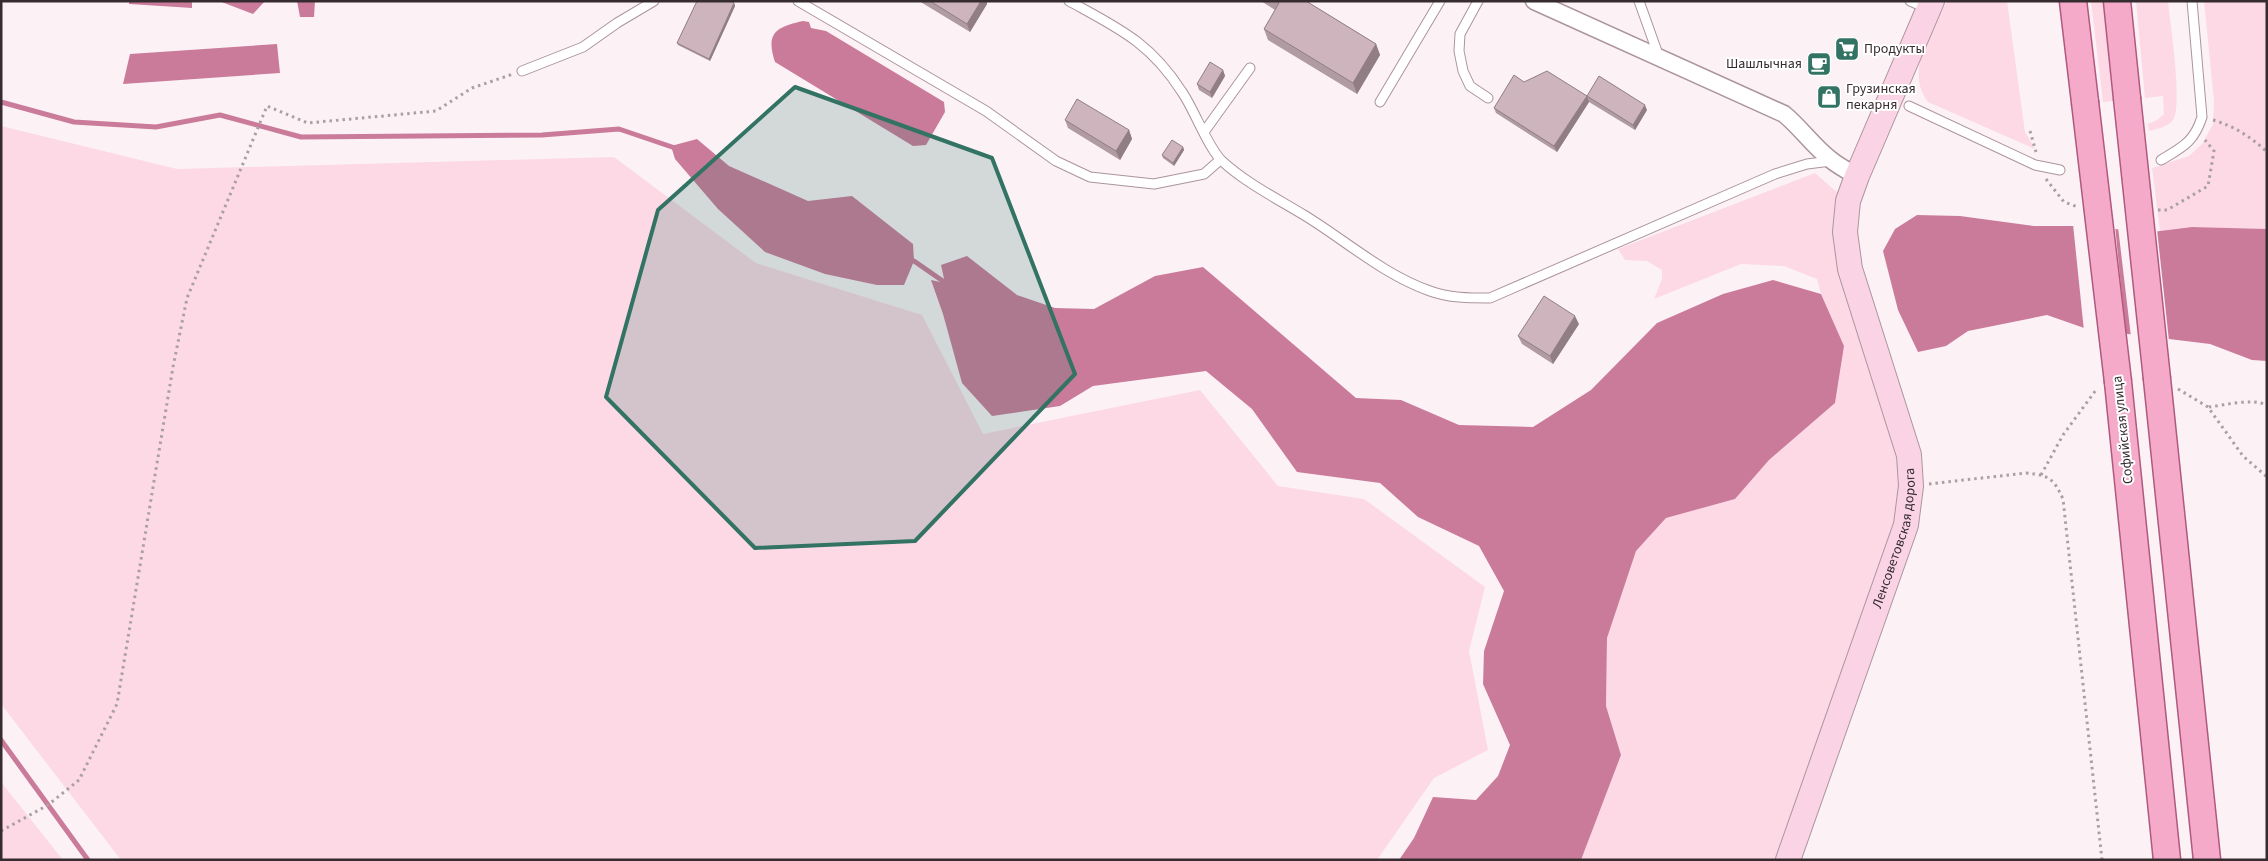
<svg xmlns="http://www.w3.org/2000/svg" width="2268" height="861" font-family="'Source Sans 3',sans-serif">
<rect width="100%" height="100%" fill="#fcf2f5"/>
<path fill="#fcd9e5" d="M1947,1H2007L2025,132L2035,149L1928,102C1904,71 1932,32 1947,1Z
M2091,1H2103L2113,101L2103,102Z
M2136,1H2168C2170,23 2183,104 2173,120C2168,127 2157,129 2149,131L2148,124L2157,120L2164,114L2163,96L2145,98Z
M2204,1H2267V229L2192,227L2160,231L2152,168L2189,156L2202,144L2213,124L2214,101Z
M1,126L177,169L614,157L756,263L922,315L983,434L1200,390L1278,486L1364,499L1485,587L1469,651L1488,750L1434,778L1377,860H121L1,704Z
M1815,173L1838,193L1837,235L1894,442L1903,485L1898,515L1776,860H1581L1621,755L1606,706L1607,638L1636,551L1666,518L1735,499L1769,460L1835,403L1844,346L1821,294L1817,279L1784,266L1741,264L1654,299L1662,279V270L1647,261L1625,260L1618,249Z
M1,782L63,860H1Z"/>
<path fill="#cb7b9a" d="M129,1H192V8L129,4Z
M219,1H265L253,14Z
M297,1H315L314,17H300Z
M803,21L809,22L811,28L826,31L944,102L945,112L926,145L913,146L775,62C765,32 777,27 803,21Z
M277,44L280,73L123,84L130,54Z
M697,139L729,166L808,201L852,196L913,244L914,261L904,285H877L825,274L765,252L718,209L675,159L671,146Z
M1917,215L1960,216L2034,226H2077L2152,232L2192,227L2267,229V361L2252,360L2210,344L2087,329L2047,315L1968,331L1946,346L1918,352L1898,310L1883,251L1895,229Z
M967,256L1017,295L1055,308L1094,309L1155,276L1203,267L1356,398L1401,400L1459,425L1533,427L1591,390L1657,323L1723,294L1773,280L1821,294L1844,346L1835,403L1769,460L1735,499L1666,518L1636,551L1607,638L1606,706L1621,755L1581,860H1399L1414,838L1433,797L1476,800L1498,776L1510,745L1483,684L1484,651L1504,591L1479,546L1418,517L1380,483L1297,472L1252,409L1206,371L1093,386L1060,406L992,416L962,383L943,314L931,280L945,283L941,265Z"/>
<path fill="#fcf2f5" d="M2073,224L2115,226L2126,336L2084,331Z
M2118,227L2157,229L2169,341L2131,337Z"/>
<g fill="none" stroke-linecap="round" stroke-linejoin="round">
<path stroke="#cb7b9a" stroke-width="5" d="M1,102L74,122L156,127L220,115L301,137L542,135L619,129L675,148
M909,261H914L950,286
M1,740L88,860"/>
<defs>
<path id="lane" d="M798,1L986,111L1056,161L1090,177L1154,184L1204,174L1220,160
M1069,1C1118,28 1150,42 1182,92C1194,109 1208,148 1222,161C1246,183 1276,198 1304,215C1345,240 1384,275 1430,291C1449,298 1469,298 1490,298L1775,174L1807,164L1831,161
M1478,1L1460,34L1459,51L1463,71L1470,86L1488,98
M1639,1L1659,57
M1910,1L1928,9
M522,71L583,47L617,23L654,1
M1380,102L1440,1
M1909,106L2035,165L2060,170
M1204,132L1250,68
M2161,160C2183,147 2194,142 2202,117L2192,1"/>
<path id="street" d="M1534,1L1784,114C1801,128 1813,146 1830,159C1838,166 1848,171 1857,176"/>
<g id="secondary">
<path id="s1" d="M1788,860L1906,525L1911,486L1909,455L1850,269L1845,232L1848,201L1857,176L1932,1"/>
</g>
<path id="primary" d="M2073,1L2085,102
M2117,1L2127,98
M2157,379L2207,860
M2118,382L2167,860"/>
</defs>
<use href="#lane" stroke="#ac949c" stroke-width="11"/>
<use href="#street" stroke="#ac949c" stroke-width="19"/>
<use href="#secondary" stroke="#ac949c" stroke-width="26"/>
<use href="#primary" stroke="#af597d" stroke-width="29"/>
<path stroke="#aaa0a3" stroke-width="3" stroke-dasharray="2.5 4" stroke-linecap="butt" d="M2213,120C2234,126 2251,137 2267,152
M2030,131L2036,152
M2046,179L2064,202L2078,207
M2158,210H2167L2208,186L2214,151L2205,140
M2178,389L2208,407L2243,456L2267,477
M2209,407C2226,405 2251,398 2267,405
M2041,475L2063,435L2096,390
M1929,484L2026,473C2049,475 2054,479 2063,499L2102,860
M1,831L48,805L79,780L117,704L173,367L187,298L267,106L308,123L436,111L472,88L513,74"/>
<use href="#lane" stroke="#fff" stroke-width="9"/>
<use href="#street" stroke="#fff" stroke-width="16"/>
<use href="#secondary" stroke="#fad4e5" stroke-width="24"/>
<use href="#primary" stroke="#f6aaca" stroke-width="26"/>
<defs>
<path id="primary-bridge" d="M2127,98L2157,379
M2085,102L2118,382"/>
</defs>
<use href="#primary-bridge" stroke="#af597d" stroke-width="29" stroke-linecap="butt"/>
<use href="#primary-bridge" stroke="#f6aaca" stroke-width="26"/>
</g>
<path fill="#b09ba3" d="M919,1H987V4L970,32Z
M1261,1H1306L1376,44L1380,55L1357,94L1268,40L1264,29L1275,10Z
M734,3L735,6L710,61L678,45L677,43Z
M1223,70L1225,76L1212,98L1199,90L1197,84Z
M1524,82L1587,96L1647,110L1635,130L1589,102L1557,152L1496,113L1494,108Z
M1065,120L1129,130L1132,139L1120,160L1068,128Z
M1183,147L1184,150L1174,166L1163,158L1162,155Z
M1579,324L1553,364L1522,344L1518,336Z"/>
<path fill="#907e84" d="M981,1H987V4L970,32L967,24Z
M734,3L735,6L710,61L709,59Z
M1376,44L1380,55L1357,94L1353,83Z
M1223,70L1225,76L1212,98L1210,92Z
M1587,96L1589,102L1557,152L1554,146Z
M1645,105L1647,110L1635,130L1633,125Z
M1129,130L1132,139L1120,160L1116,151Z
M1183,147L1184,150L1174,166L1173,163Z
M1575,316L1579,324L1553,364L1550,356Z"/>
<path fill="#cdb4bd" stroke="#907e84" d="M697,1H730L734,3L709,59L677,43Z
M930,1H981L967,24Z
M1276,1H1306L1376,44L1353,83L1264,29L1279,3Z
M1210,62L1223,70L1210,92L1197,84Z
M1547,71L1587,96L1599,76L1645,105L1633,125L1587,96L1554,146L1494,108L1514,75L1524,82Z
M1077,99L1129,130L1116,151L1065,120Z
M1172,140L1183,147L1173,163L1162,155Z
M1544,296L1575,316L1550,356L1518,336Z"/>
<path fill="#327364" fill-opacity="0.2" stroke="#327364" stroke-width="4" stroke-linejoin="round" d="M795,87L992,158L1075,374L915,541L755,548L606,397L658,210Z"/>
<defs>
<symbol id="supermarket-square" viewBox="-11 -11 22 22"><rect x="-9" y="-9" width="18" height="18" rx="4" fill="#327364" stroke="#fff"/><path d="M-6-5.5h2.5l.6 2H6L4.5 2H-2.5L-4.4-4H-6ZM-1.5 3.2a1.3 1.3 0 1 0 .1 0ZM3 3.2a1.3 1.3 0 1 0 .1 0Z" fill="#fff"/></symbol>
<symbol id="cafe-square" viewBox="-11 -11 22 22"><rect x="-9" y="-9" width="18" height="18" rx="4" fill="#327364" stroke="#fff"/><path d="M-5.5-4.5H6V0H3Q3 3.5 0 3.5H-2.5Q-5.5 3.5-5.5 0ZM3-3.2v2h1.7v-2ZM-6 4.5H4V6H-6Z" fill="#fff"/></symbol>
<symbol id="shop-square" viewBox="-11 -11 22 22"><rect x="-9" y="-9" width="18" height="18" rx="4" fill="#327364" stroke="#fff"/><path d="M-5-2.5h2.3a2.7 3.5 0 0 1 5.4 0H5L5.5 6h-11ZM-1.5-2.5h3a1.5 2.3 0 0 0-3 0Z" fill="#fff"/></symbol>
</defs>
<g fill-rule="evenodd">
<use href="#supermarket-square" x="1833" y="35" width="28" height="28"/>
<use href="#cafe-square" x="1805" y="50" width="28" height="28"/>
<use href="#shop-square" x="1815" y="83" width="28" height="28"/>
</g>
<g text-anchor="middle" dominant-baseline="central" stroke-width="4" stroke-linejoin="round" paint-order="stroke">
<g font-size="14" fill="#362c30" stroke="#fff" text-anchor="start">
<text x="1864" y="49">Продукты</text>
<text x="1802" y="64" text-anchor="end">Шашлычная</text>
<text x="1846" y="89">Грузинская<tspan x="1846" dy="16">пекарня</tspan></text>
</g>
<g font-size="14" fill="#362c30" stroke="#fff">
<text transform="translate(2123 430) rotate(-96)">Софийская улица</text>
<text stroke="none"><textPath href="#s1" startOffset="340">Ленсоветовская дорога</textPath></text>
</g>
</g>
<rect width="2268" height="861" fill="none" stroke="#362c30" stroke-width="5"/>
</svg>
